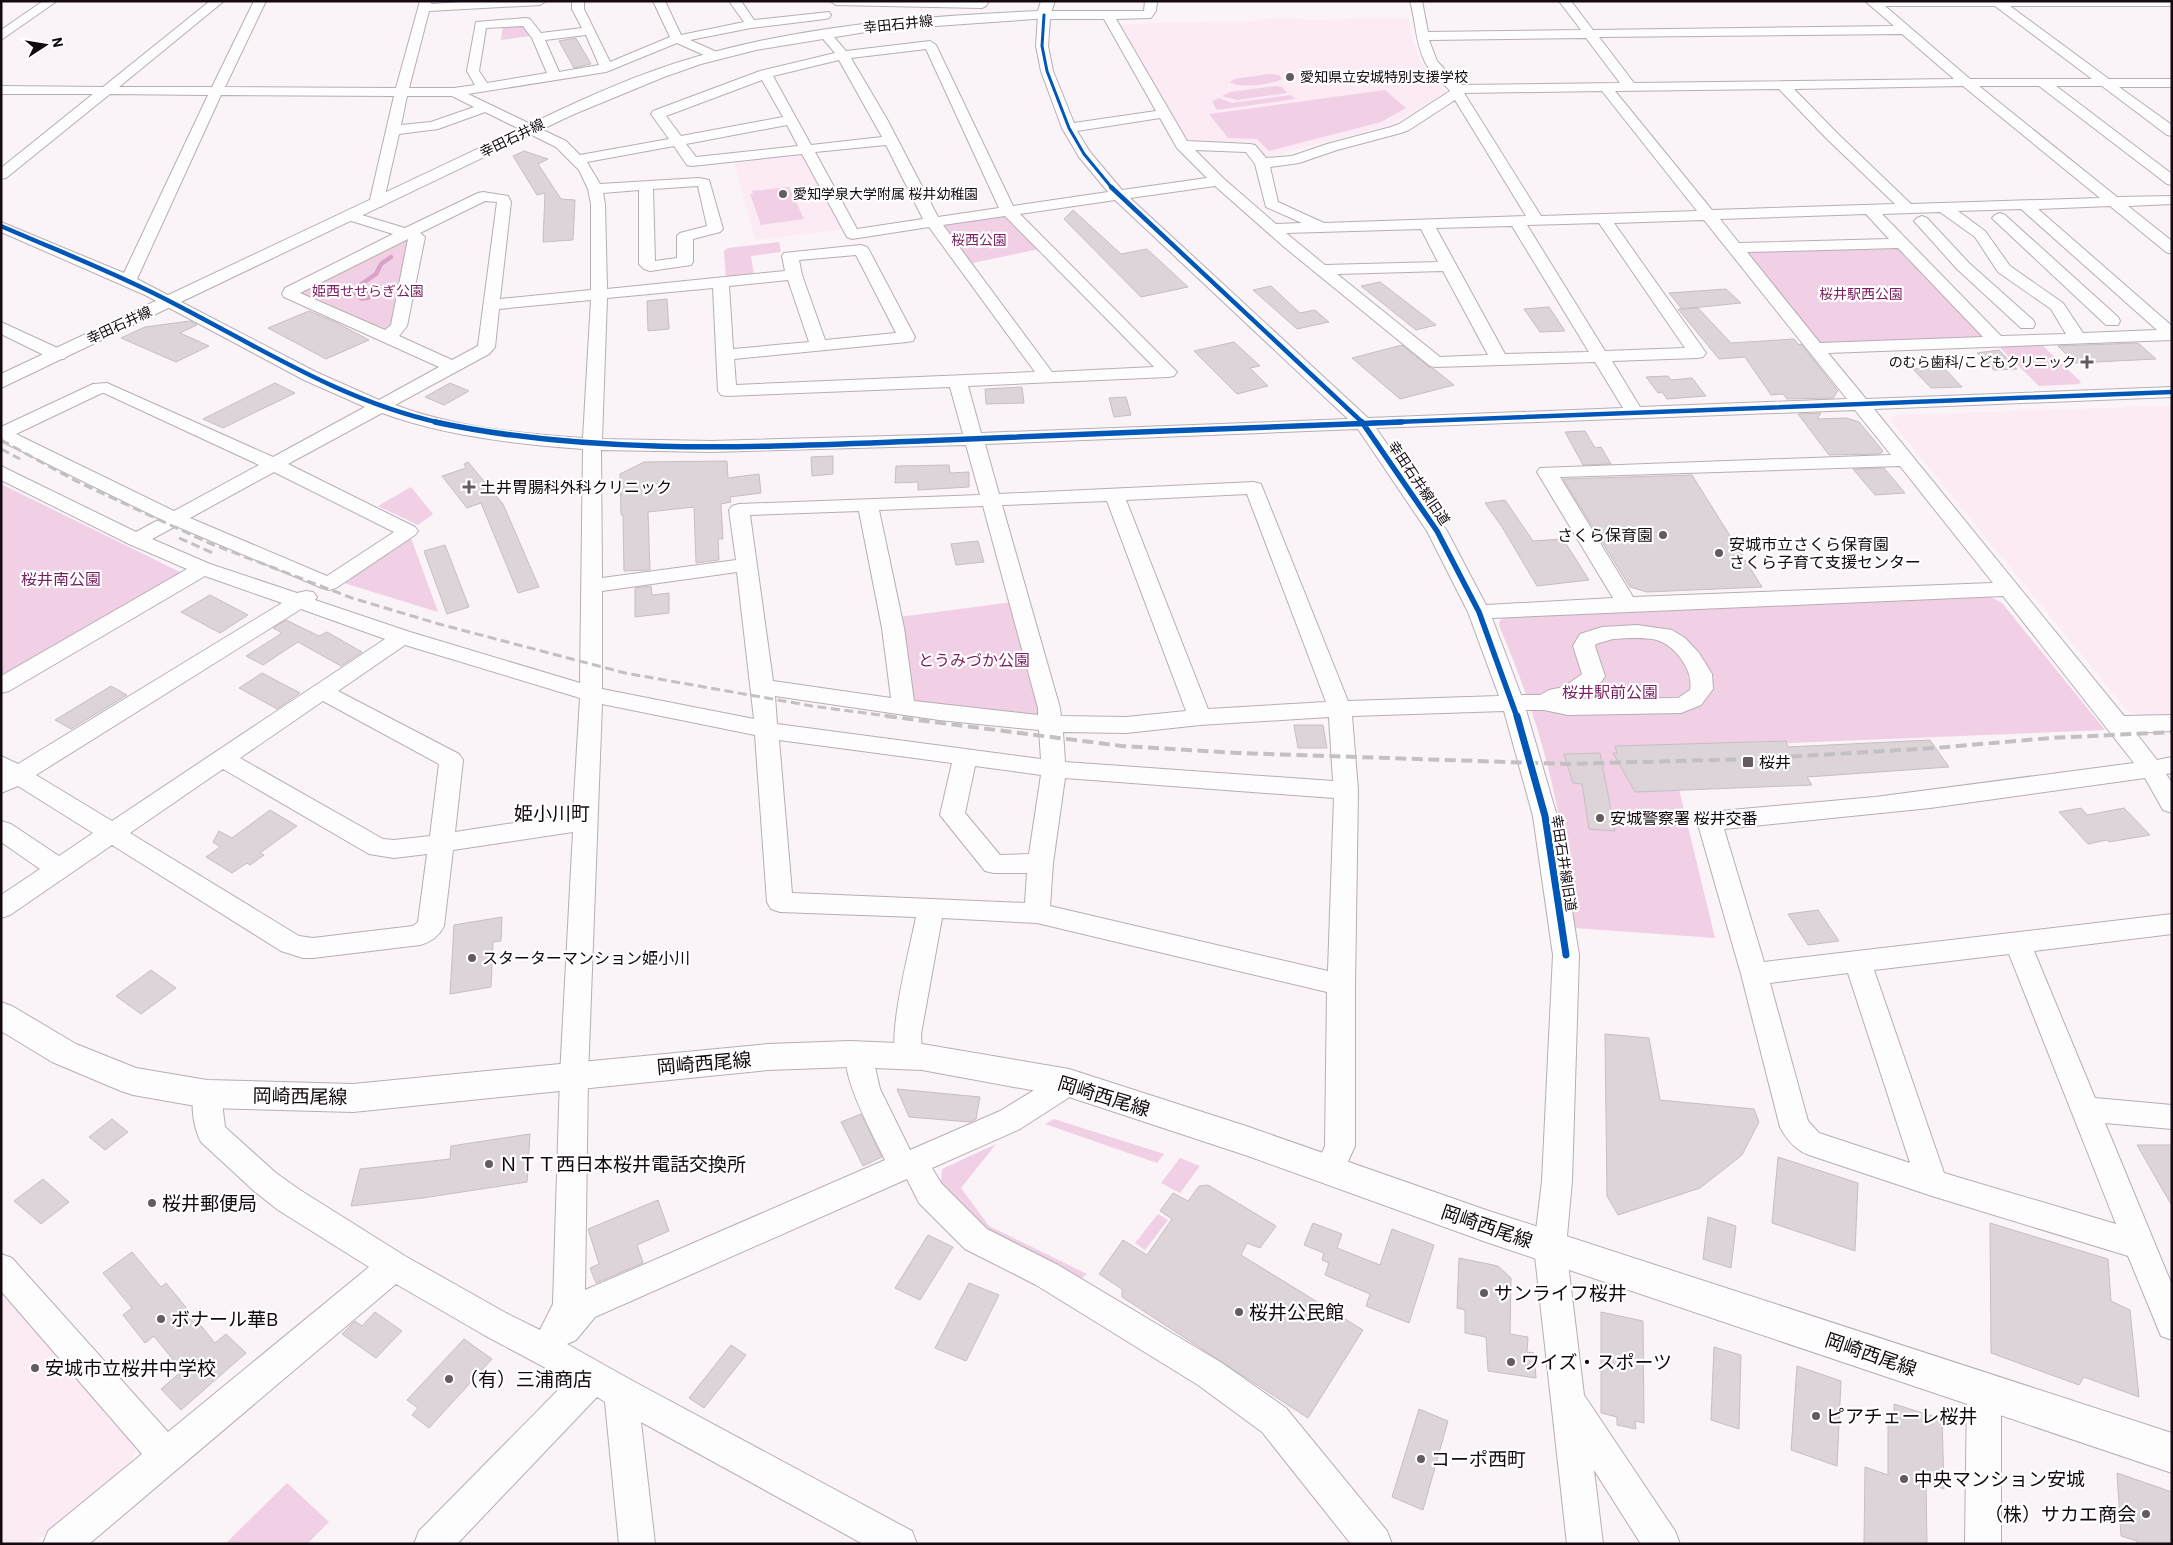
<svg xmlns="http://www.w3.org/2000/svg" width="2173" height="1545" font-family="'IBM Plex Sans','Noto Sans JP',sans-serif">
<rect width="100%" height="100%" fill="#faf3f7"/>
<path fill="#fcebf5" d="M1293,18L1304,20L1409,18L1411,35L1420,61L1446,92L1391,125L1263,158L1252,144L1187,142L1120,27L1123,25L1152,23L1259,21L1267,19Z
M799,153L804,154L841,228L837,230L755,240L734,161Z
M2172,406V717L2146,718L2127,710L1891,421L1896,415Z
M1,1290L137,1446L131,1461L33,1544H1Z"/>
<path fill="#f1cfe4" d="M503,25H524L531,36L501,40Z
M1269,74L1279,75L1282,79C1274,84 1238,89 1230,82L1234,79Z
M1276,86L1282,87L1287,93L1237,100L1222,96L1230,92Z
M1385,90L1406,108L1381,122L1269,151L1257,139L1228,138L1209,114Z
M1291,95L1295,99L1217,110L1212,102L1218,98L1232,103Z
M789,187L804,219L761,225L750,194H753L752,191Z
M1005,213L1039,249L968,264L940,227L943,223Z
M401,240L412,241L392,328L381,330L300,296V291Z
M779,242L781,252L751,256L754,275L726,278L724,251L728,248Z
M1892,245L1901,249L1985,336L1982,339L1823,344L1816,341L1744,253L1747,250Z
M1997,345H2042L2081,382L2079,384L2039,386Z
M1,484L182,573L1,682Z
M411,487L433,514L418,525L378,506Z
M411,538L438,612L344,583L345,580Z
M1989,596L2002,603L2105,730L1669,748L1715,938L1575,928C1569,888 1566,847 1557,807C1545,746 1525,686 1500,628L1499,623L1502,618L1511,615Z
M1013,602L1046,718L915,702L899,617Z
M1054,1119L1164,1154L1157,1163L1045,1124Z
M996,1144L961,1188L989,1226L1087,1274L1082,1278L985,1230L941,1182L942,1169Z
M1180,1158L1200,1166L1180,1193L1161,1183Z
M1158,1214L1168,1220L1145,1250L1135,1243Z
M287,1483L329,1522L307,1544H225Z"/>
<path fill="#daa2c6" d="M360,285L373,296L369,300L361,301L354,295L343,294L344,289Z"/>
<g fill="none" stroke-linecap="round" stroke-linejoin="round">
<path stroke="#daa2c6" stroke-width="4.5" d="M360,285L376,274L381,264L391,257"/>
</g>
<path fill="#ddd4da" stroke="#c7bec4" d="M576,38L591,64L574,68L559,41Z
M524,151L548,159L538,164L561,199L575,200L573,240L543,242L545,193L537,195L513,156Z
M1073,210L1121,254L1147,249L1188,287L1141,297L1064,219Z
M1380,282L1436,325L1416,330L1361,286Z
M1271,286L1300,313L1315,310L1329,322L1297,329L1253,290Z
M1726,289L1741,303L1682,309L1669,293Z
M667,299L669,329L648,331L647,301Z
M1549,307L1565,331L1540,332L1524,309Z
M1698,308L1731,343L1794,339L1799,345L1801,344L1838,391L1833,398L1787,399L1783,394L1771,395L1745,357L1719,359L1678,309Z
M309,311L335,322L369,340L326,359L268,328Z
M190,321L197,325L180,333L209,346L176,362L121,338L145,327Z
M1234,342L1260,366L1250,368L1268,386L1237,394L1194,351Z
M2138,343L2156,359L2075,363L2058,346Z
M1402,345L1429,367L1434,369L1454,385L1400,399L1352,358Z
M1999,350L2017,369L1994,370L1977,353Z
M1943,367L1962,387L1931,388L1913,369Z
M1668,376L1671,380L1692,378L1706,396L1667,399L1662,392L1658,393L1646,377Z
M275,383L295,393L223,428L203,419Z
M450,383L469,391L444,405L425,397Z
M1022,387L1024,403L986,404L985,389Z
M1126,397L1131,415L1114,417L1109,398Z
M1821,413L1817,419L1847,418L1859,422L1883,451L1880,454L1829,455L1798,414Z
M1585,431L1595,448L1601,447L1611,464L1583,465L1565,432Z
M833,456V474L812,476L811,457Z
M727,461L728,478L759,474L761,493L730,497L731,502L721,504L723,539H718L719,560L696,563L694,507L648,512L650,570L624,571L623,515H621L620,474L644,462Z
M468,462L503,504L539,587L518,593L481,503L467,508L442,476L466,468L464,464Z
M949,465L950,473L969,472V487L918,490V482L895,483L896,466Z
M1884,468L1905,493L1875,495L1853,469Z
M1692,475L1762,587L1647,592L1630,587L1563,479Z
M1505,500L1533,541L1563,539L1589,580L1537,586L1502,527L1485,503Z
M978,541L984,562L956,565L951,544Z
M445,545L469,607L447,614L424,551Z
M651,586L652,595L669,593V613L635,617V588Z
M210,595L248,615L220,633L181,612Z
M286,620L319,636L327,632L362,652L341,666L298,642L263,665L246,656L282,633L273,628Z
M262,673L300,693L277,709L239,688Z
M111,686L127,695L71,729L55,720Z
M1294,725H1323L1327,748H1298Z
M1930,740L1949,767L1807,777L1812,785L1635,792L1613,753H1617L1615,746L1786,741L1788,747Z
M1600,753L1615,831L1589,829L1582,784L1573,783L1564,754Z
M2081,808L2087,815L2124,808L2150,835L2109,842L2107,840L2088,844L2059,812Z
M270,810L297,826L260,853L264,855L250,865L247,863L232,873L206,857L220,847L213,842L219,831L232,838Z
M1818,910L1839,941L1808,945L1788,914Z
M502,917L501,941L493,942L491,987L450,994L454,925Z
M151,970L176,988L141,1014L116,996Z
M1605,1034L1649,1038L1660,1100L1754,1109L1759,1122L1742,1155L1700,1188L1618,1215L1607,1196Z
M897,1089L980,1097L976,1119L970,1122L909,1117Z
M861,1114L882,1157L863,1166L841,1122Z
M112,1119L128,1132L105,1150L89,1137Z
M530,1134L527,1182L423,1198L351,1206L360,1169L450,1159L451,1146Z
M2137,1145H2172V1206Z
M1778,1157L1858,1183L1855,1251L1772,1223Z
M43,1179L69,1202L41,1224L14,1201Z
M1208,1185L1276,1226L1260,1248L1247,1243L1241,1255L1363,1330L1308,1418L1122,1297V1289L1099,1274L1123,1240L1147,1255L1172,1219L1160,1211L1173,1193L1188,1201L1199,1186Z
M658,1200L669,1231L637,1245L643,1263L596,1283L590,1268L599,1264L588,1229Z
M1708,1217L1736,1226L1731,1268L1703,1259Z
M1313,1223L1342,1234L1337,1248L1380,1265L1392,1229L1434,1245L1409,1323L1366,1306L1370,1294L1325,1275L1329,1263L1322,1260L1324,1253L1304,1245Z
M1990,1223L2108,1259L2111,1301L2130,1310L2139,1397L2084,1377L2079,1385L1991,1353Z
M928,1235L953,1247L920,1300L895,1288Z
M132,1252L161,1287L166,1283L215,1343L226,1334L246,1353L181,1410L161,1389L182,1371L154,1336L145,1343L123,1315L132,1308L103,1273Z
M1459,1258L1498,1266L1511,1278L1510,1334L1528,1337L1527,1352L1534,1353L1536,1378L1488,1371L1486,1337L1465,1333V1310L1457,1308Z
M969,1283L999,1295L966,1361L935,1348Z
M375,1312L402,1331L376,1358L342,1334L355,1321L362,1326Z
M1601,1312L1643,1321L1644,1423L1635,1421L1636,1429L1617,1425V1417L1601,1413Z
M464,1339L492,1359L429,1428L412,1415L418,1408L407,1400Z
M731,1345L746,1355L704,1408L689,1398Z
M1714,1347L1741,1355L1739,1429L1711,1420Z
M1797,1366L1841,1381L1837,1466L1791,1450Z
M1894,1404L1942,1419L1944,1489L1926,1483L1927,1544H1864L1865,1467L1888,1475V1419L1894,1421Z
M1419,1409L1448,1421L1423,1510L1392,1497Z
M2117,1473L2172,1492V1544H2137V1541L2121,1536Z"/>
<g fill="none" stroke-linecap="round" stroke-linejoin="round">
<defs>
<path id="minor" d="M43,1H57L1,40V30Z
M210,1H224L119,87H212L254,1H266L225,87L396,88L420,1H432L431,4L477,1H546L540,5L429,11L409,88H454L475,85L467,71L476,22L526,18L530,19L541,33L582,28L572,9V1H584V9L610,62L670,37L653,1H665L681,35L744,22L729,1H741L754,20L829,12L831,15L829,18L825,19L751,28L690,40L719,53L721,56L715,60L677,43L606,72L468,94L566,141L580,155L669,139L651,114L653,111L760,71L835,53L818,33L820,30H828L846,51L930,41L936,45L1013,206L1108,192L1079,157L1062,128L1041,71L1036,46L1038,15L1044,11H1144L1145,1H1157L1156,11L1151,18L1116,19L1187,141L1250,144L1255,145L1266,158L1292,156L1327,144L1391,127L1399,124L1450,91C1442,82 1430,72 1425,62C1415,42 1416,21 1410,1H1422L1428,32L1581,30L1559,1H1571L1593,30L1894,26L1865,1H2172V6H2010L2109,79H2172V87H2119L2172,125V136L2167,135L2102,86H2056L2172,174V185L2167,184L2039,86H1979L2117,197L2172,196V204L2128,206L2172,241V254L2166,252L2110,206L2038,209L2172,326V340L1828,353L1866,399L2172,387V397L1874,409L2124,716L2172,715V731L2136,733L2157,760L2172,757V773L2166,774L2172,783V813L2163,810L2145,778L1930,808L1724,829L1764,962L2172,914V934L2034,951L2095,1098L2172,1105V1129L2105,1123L2172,1285V1340L2161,1336L2128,1256L1932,1196L1809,1155C1795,1150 1787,1140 1780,1127L1741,974L1697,821L1700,815L1709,812L1875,797L2134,763L2003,596L1492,618L1521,695H1540L1549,690L1564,687L1582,674L1573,646L1580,634L1602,627L1637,625L1672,630L1685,638L1699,653L1712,674L1713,689L1701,705L1681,713L1568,715L1544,710H1526L1557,816L1579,955L1572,1181L1566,1247L1584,1395L1675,1531L1680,1544H1641L1594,1470L1603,1544H1567L1534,1247L1542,1181L1553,955L1533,816L1504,711L1352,716L1358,790L1355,985V1146L1340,1179L1329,1183L1318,1179L1314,1170L1325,1146L1327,992L1037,923L942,918L921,1034L922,1057L918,1065L908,1069L898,1065C885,1039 910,949 916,917L780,912L771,909L767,902L755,735L602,704L588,1076L585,1290L885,1160C874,1136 836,1070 848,1046L858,1042L868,1046L872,1054L880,1089L910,1150L1000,1111L1059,1075L1069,1071L1079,1075L1083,1083L1079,1091L1020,1129L932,1168L941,1183L987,1229L1058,1265L1222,1363L1286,1408L1387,1531L1392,1544H1351L1262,1432L1198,1385L1036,1285L965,1249L919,1203L907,1179L595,1317L576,1340L567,1344L633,1381L912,1531L917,1544H863L641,1422L655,1544H619L605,1402L597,1397L457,1544H414L419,1531L568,1380L484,1335L396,1284L89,1544H43L48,1531L142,1454L1,1291V1254L12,1258L168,1432L369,1267L278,1210L254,1191L201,1142C193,1127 189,1100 197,1085L207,1082L217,1085L221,1094L225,1127L276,1173L300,1190L405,1256L506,1313L540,1330L553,1304L560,1076L573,832L453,850L444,926C439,936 431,942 420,945L313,958H303L281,951L112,845L10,915L1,918V895L40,869L1,842V821L11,824L59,856L93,833L18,786L1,793V756L18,764L282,603L205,576L9,691L1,693V676L187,569L129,544L1,480V466L136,532L160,519L1,441V427L93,384L107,383L273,457L365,407L304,380L145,295L1,232V222L124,273L208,95L110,94L6,178L1,179V168L93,94H1V86L103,87ZM1885,6H1995L2092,79H1970ZM1050,19H1104L1156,111L1074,123L1053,71L1048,46ZM523,26L532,38L547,73L487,83L479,71L486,28ZM1902,34L1954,79L1634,83L1599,37ZM586,35L599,65L559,72L545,40ZM1586,38L1620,83L1459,85L1437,61L1429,40ZM926,49L999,208L938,217L888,121L851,58ZM839,60L882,137L811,145L773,76ZM762,80L783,117L681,136L666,116ZM1963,86L2100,198L1911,204L1837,133L1794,89ZM1779,89L1827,139L1895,204L1712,210L1615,91ZM1602,91L1697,211L1541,216L1464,93ZM221,95L394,96L369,204L371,207H381L383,204L399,134L438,129L485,112L556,147L579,170L588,189L591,204V290L500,299L511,202L508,196L483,192L478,193L405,228L355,213H345L342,216L345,219L393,234L285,288L282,294L284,297L439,367L379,400L316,372L137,279ZM407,96H452L474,107L431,122L401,125ZM1455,100L1526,216L1324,223L1278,202L1270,167L1299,163L1337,150L1401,133L1409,130ZM1160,118L1177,148L1207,178L1122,190L1090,152L1077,131ZM787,125L798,146L696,157L686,144ZM886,145L923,219L857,229L815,152ZM674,146L687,165L692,166L802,154L847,237L852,239L929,227L1035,372L736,385L734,359L907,342L913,341L915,337L869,250L867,247L861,245L784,253L782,256L785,271L607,289L605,204L603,193L639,190V264L644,269L650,271L691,265L693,262V239L720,232L723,229L709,180L699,178L600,184L587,162ZM1195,150L1246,152L1255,164L1266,207L1302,223L1276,224L1223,178ZM698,186L707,226L680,233L677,236V258L655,261L653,189ZM1215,186L1283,246L1430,366L1436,367L1595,362L1623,408L1368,418L1130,198ZM1115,200L1348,419L981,433L968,386L1168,377L1174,376L1177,372L1020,214ZM485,201L497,202L478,346L452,360L399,336L407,326L425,237L420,233ZM2021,209L2157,330L2083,333L2063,303L2010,266L1985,231L1958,211ZM1940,212L1975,237L1998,272L2051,309L2066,334L2001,336L1882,214ZM1866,214L1889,239L1739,243L1720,219ZM1005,216L1154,367L1052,372L943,225ZM1704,220L1847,399L1640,407L1612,361L1697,358L1703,357L1706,353L1614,223ZM1599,223L1685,348L1605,351L1527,225ZM1512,226L1589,352L1505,354L1436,228ZM1421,229L1438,262L1325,265L1286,233ZM408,239L391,325L385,330L300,293ZM1898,248L1983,337L1820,343L1747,252ZM856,255L896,333L825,340L802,275L799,260ZM1443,271L1488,355L1440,357L1337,274ZM788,280L809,342L733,349L729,286ZM713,288L718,391L721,395L727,396L950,387L963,434L712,441L602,439L607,298ZM591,300L583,438C521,434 454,427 395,405L489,354L495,347L499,309ZM102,393H104L259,465L174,511L16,434ZM1855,410L1891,455L1540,468L1537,472L1613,598L1486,605L1447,531L1376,428ZM382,413C445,436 516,444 583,449L580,683L410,632L315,600L317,597L313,592L306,591L297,593L210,564L152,539L176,526L322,588L329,590L336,588L415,535L418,531L415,527L288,464ZM1358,429L1427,531L1468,612L1499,696L1348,701L1261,484L1254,482L999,494L985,444ZM966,445L980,495L739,504L732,506L729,510L736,560L602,578L601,450L712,452ZM1900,466L1993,583L1633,597L1560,477ZM274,472L394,532L327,576L190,518ZM1247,494L1326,702L1208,709L1126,500ZM1107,501L1186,711L1126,717L1061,716L1060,708L1002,505ZM983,506L1038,708V715L914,701L904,628L879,510ZM859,511L882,628L891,698L773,681L750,515ZM737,572L754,719L602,689V591ZM301,609L385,639L112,821L36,775ZM1613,639C1627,638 1644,637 1657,640C1676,646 1694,671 1690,690L1678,698L1578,699L1602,681L1605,676L1595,646L1596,644ZM405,645L580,698L573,814L455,832L463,760L459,754L338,691ZM775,696L939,720L1039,730L1041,759L777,724ZM323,701L439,764L430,836L394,840L383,839L240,758ZM1329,717L1333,781L1065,762L1063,732L1126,733L1200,725ZM779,740L952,763L940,815L985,871L994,873H1027L1025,903L792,893ZM975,766L1041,775L1029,854L1000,855L965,813ZM223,769L369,854L394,858L427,854L418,922L413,926L313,938L299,936L130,833ZM1065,778L1334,798L1328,971L1050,906L1053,863ZM2009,954L2116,1224L1944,1173L1874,970ZM1848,973L1910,1163L1819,1133L1808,1121L1770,983Z
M830,1H989L986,6L982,8L836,5Z
M2000,213L2005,215L2118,317L2120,321L2118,325H2106L1995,221L1992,218L1995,215Z
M1922,216L1927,218L1969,263L2033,320L2035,324L2033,328H2021L1957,269L1914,221L1917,218Z
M1,322L64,351L67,355L64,359H52L1,334Z
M1984,1376L1996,1380L2001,1392V1544H1965L1967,1392L1972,1380Z"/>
<path id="major" d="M1041,1H1055L1049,18L878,30L756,50L701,64L664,77L572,115L1,388V374L562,109C603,90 645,72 689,59C802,25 921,16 1038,11Z
M1,1002L12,1006L76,1044L136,1068L207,1080L353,1084L768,1044L850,1041L922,1044L1069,1069L1246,1126L1486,1210L2172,1433V1473L1486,1242L1245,1155L1069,1097L922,1070L850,1067L768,1070L353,1112L207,1108L133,1095L121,1091L52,1062L1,1031Z"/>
</defs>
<use href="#minor" stroke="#b7aeb4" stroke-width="2"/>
<use href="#major" stroke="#b7aeb4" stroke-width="2"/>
<use href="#minor" fill="#fefdfe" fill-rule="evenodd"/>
<use href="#major" fill="#fefdfe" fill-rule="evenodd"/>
<path stroke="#c2c0c1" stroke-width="3" stroke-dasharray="9 4.5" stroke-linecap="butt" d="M1,440L76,481L209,543L352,598L439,624L625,673L812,706L896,717
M1,449L20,459
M179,538L213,553"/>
<path stroke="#c2c0c1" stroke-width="4" stroke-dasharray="11 5.5" stroke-linecap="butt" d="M886,716L1122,746L1238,753L1566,764L1751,759L1935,748L2051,738L2172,732"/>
<defs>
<path id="cycleway-far3" d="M1044,15L1042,46L1047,71L1069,128L1084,154L1112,188"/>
<path id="cycleway-far2" d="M1111,187L1363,423
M1,226C58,251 116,273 171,302C259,347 343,402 441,423
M1370,423L2172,392"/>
<path id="cycleway-far1" d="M435,422C595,456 758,447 920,441C1081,434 1241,428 1402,422
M1362,422L1437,531L1479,612L1517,717"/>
<path id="cycleway" d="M1517,716L1545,816L1566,955"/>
</defs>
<use href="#cycleway-far3" stroke="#fff" stroke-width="5"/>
<use href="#cycleway-far2" stroke="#fff" stroke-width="6"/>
<use href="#cycleway-far1" stroke="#fff" stroke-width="8"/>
<use href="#cycleway" stroke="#fff" stroke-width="10"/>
<use href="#cycleway-far3" stroke="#0057b8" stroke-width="3"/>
<use href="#cycleway-far2" stroke="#0057b8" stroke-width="4.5"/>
<use href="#cycleway-far1" stroke="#0057b8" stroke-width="5.5"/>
<use href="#cycleway" stroke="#0057b8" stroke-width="7"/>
</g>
<g fill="#645b61" stroke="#fff" stroke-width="2">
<circle cx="1290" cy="77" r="5"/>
<circle cx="783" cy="194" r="5"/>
<path d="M2084.5 354.5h5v5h5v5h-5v5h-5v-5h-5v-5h5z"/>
<path d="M466.5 479.5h5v5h5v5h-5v5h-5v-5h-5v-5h5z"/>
<circle cx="1663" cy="535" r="5"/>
<circle cx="1719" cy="553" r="5"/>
<rect x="1742" y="756" width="12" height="12" rx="2.5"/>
<circle cx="1600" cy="818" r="5"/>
<circle cx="472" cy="958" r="5"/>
<circle cx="489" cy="1164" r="5"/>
<circle cx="152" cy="1203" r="5"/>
<circle cx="1484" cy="1293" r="5"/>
<circle cx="1239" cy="1312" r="5"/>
<circle cx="161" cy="1319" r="5"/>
<circle cx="1511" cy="1362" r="5"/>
<circle cx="35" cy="1368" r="5"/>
<circle cx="449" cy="1379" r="5"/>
<circle cx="1816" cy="1416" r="5"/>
<circle cx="1421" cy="1459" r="5"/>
<circle cx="1904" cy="1479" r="5"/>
<circle cx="2146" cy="1514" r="5"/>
</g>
<g text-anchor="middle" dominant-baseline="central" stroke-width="4.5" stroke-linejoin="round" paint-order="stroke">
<g font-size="14" fill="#140910" stroke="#fff">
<text transform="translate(898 24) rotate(-6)">幸田石井線</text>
<text transform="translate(512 138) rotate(-26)">幸田石井線</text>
<text transform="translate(119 325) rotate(-25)">幸田石井線</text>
<text transform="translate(1419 483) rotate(56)">幸田石井線旧道</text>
<text transform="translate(1564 863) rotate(81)">幸田石井線旧道</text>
</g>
<g font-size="14" fill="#140910" stroke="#fff" text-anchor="start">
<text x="1300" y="77">愛知県立安城特別支援学校</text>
<text x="793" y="194">愛知学泉大学附属 桜井幼稚園</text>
<text x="2076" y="362" text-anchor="end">のむら歯科/こどもクリニック</text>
</g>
<g font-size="14" fill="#7a1e61" stroke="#fff">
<text x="979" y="240">桜西公園</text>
<text x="368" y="291">姫西せせらぎ公園</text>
<text x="1861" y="294">桜井駅西公園</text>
</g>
<g font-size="16" fill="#140910" stroke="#fff" text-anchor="start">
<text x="480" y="487">土井胃腸科外科クリニック</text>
<text x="1653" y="535" text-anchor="end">さくら保育園</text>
<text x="1729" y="544">安城市立さくら保育園<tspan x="1729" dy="18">さくら子育て支援センター</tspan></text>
<text x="1759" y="762">桜井</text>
<text x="1610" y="818">安城警察署 桜井交番</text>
<text x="482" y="958">スターターマンション姫小川</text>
</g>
<g font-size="16" fill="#7a1e61" stroke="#fff">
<text x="61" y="579">桜井南公園</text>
<text x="974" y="660">とうみづか公園</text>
<text x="1610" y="692">桜井駅前公園</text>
</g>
<g font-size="19" fill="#140910" stroke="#fff">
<text x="552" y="813">姫小川町</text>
</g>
<g font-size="19" fill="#140910" stroke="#fff">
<text transform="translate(704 1063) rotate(-5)">岡崎西尾線</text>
<text transform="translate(300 1096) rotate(1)">岡崎西尾線</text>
<text transform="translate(1104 1096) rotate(17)">岡崎西尾線</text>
<text transform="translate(1487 1226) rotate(19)">岡崎西尾線</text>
<text transform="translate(1871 1354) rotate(19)">岡崎西尾線</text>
</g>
<g font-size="19" fill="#140910" stroke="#fff" text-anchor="start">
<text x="499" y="1164">ＮＴＴ西日本桜井電話交換所</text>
<text x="162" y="1203">桜井郵便局</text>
<text x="1494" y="1293">サンライフ桜井</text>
<text x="1249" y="1312">桜井公民館</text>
<text x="171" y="1319">ボナール華B</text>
<text x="1521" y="1362">ワイズ・スポーツ</text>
<text x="45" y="1368">安城市立桜井中学校</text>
<text x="459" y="1379">（有）三浦商店</text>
<text x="1826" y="1416">ピアチェーレ桜井</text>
<text x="1431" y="1459">コーポ西町</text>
<text x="1914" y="1479">中央マンション安城</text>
<text x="2136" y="1514" text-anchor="end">（株）サカエ商会</text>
</g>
</g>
<rect width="2173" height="1545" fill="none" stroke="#140910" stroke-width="5"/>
<g transform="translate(45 45) rotate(78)" stroke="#ffffff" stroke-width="4" paint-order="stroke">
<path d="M0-4L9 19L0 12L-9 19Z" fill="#140910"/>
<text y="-8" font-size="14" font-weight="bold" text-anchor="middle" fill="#140910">N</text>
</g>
</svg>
